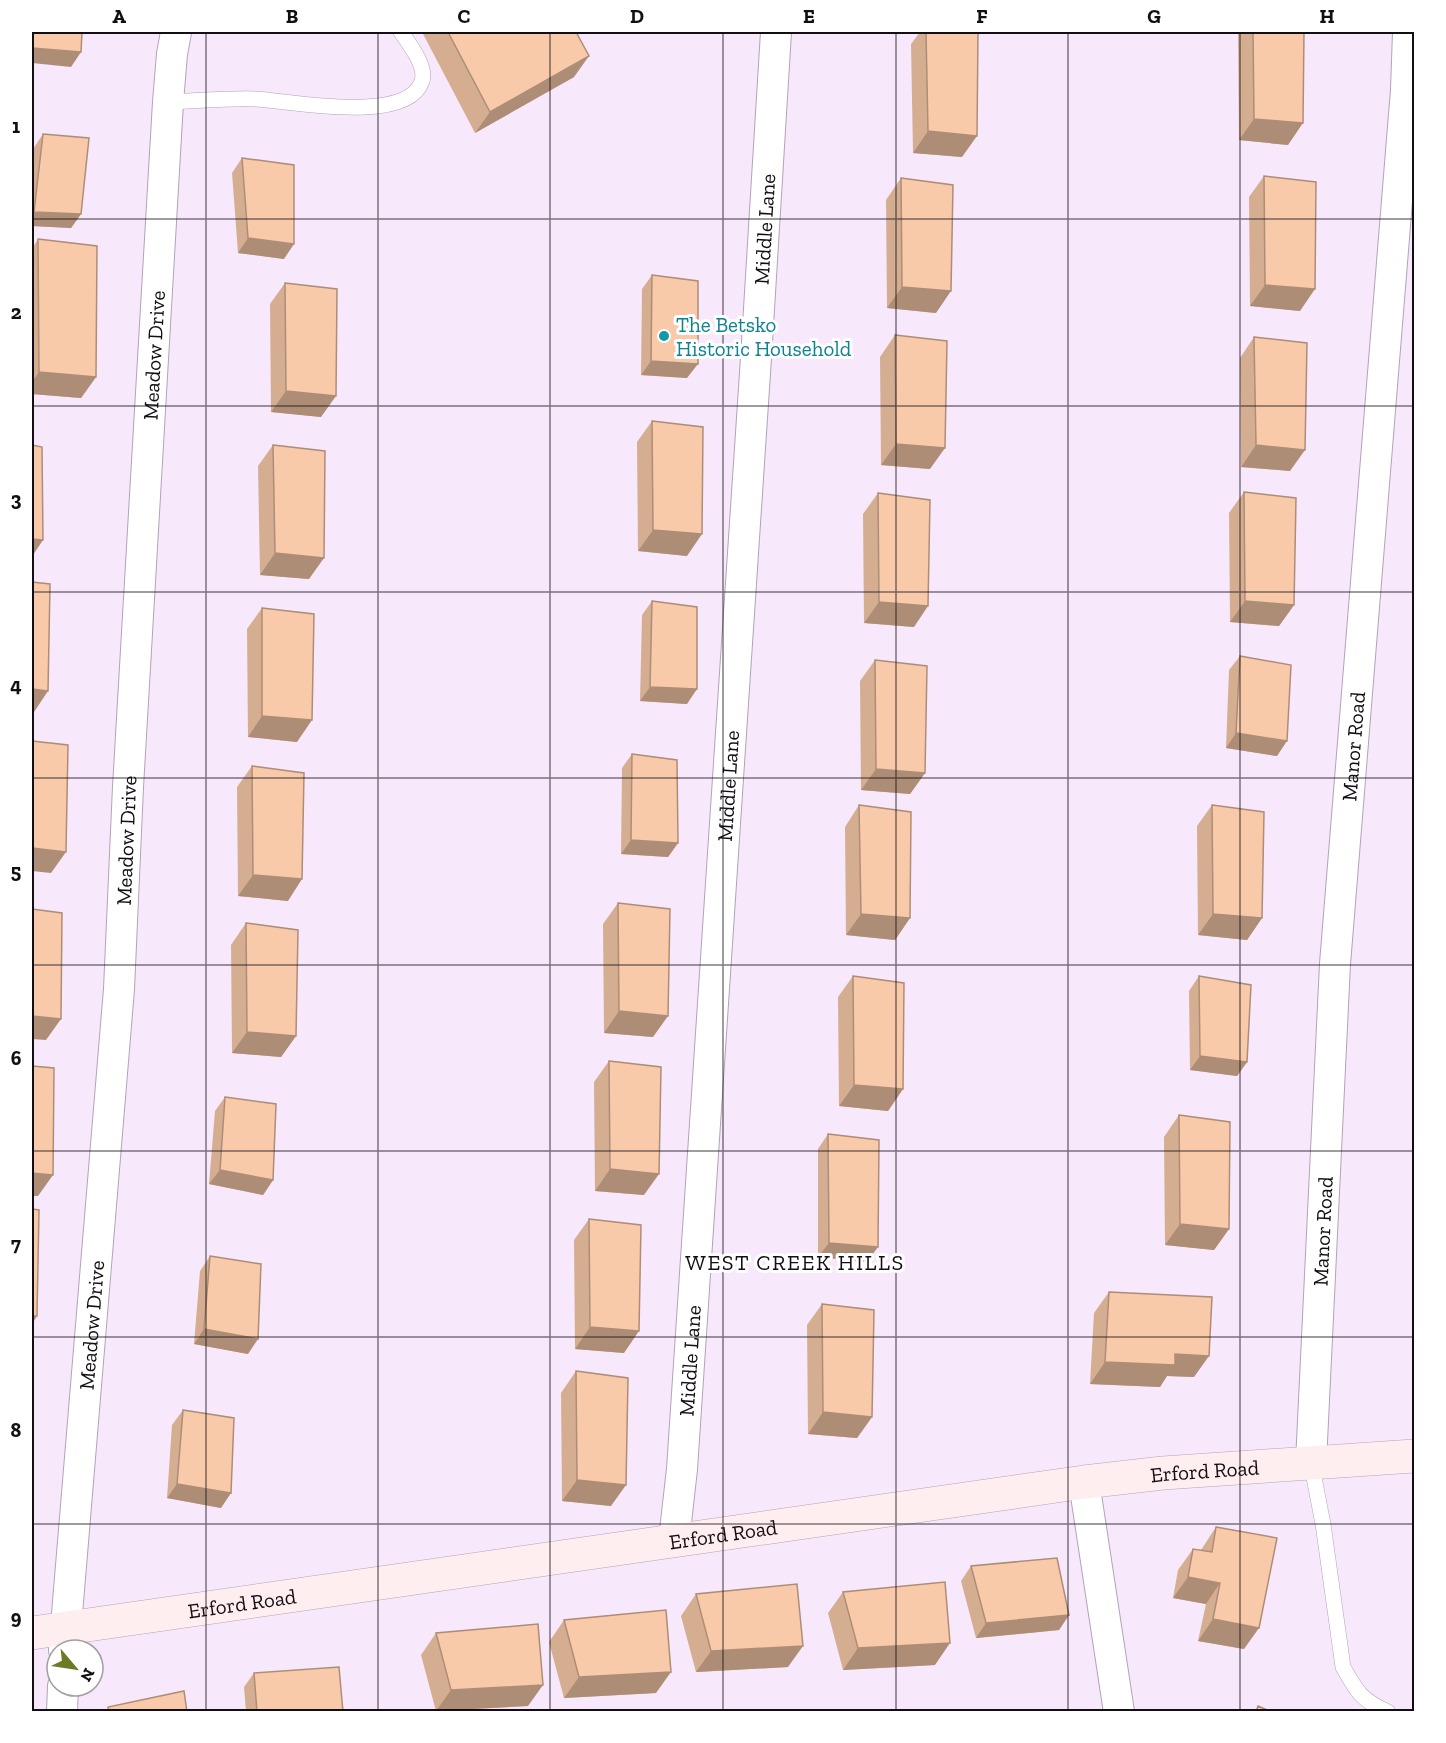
<svg xmlns="http://www.w3.org/2000/svg" width="1446" height="1743" font-family="'Zilla Slab',serif">
<rect width="100%" height="100%" fill="#f8e8fc"/>
<g fill="none" stroke-linecap="round" stroke-linejoin="round">
<defs>
<path id="lane" d="M168,102C197,101 227,98 256,99C290,101 408,125 422,81C427,66 409,44 401,32
M1311,1462L1323,1524L1343,1667C1357,1692 1361,1700 1388,1712"/>
<g id="street">
<path id="s1" d="M1311,1462L1335,964L1406,90L1408,32"/>
<path d="M1084,1482L1119,1712"/>
<path id="s2" d="M674,1540L682,1469L756,358L776,32"/>
<path id="s3" d="M64,1650L119,989L128,787L168,102L172,54L176,32"/>
<path d="M62,1712L63,1686"/>
</g>
<g id="secondary">
<path id="s4" d="M32,1633L1084,1482L1163,1473L1414,1456"/>
</g>
</defs>
<use href="#lane" stroke="#b2a3b6" stroke-width="16"/>
<use href="#street" stroke="#b2a3b6" stroke-width="32"/>
<use href="#secondary" stroke="#b2a3b6" stroke-width="34"/>
<use href="#lane" stroke="#fff" stroke-width="15"/>
<use href="#street" stroke="#fff" stroke-width="30"/>
<use href="#secondary" stroke="#ffeef0" stroke-width="33"/>
</g>
<path fill="#d5ae92" d="M422,32H576L574,77L475,133Z
M920,32H978L962,157L913,153L911,44Z
M1238,32H1304L1288,145L1239,140Z
M43,134L81,214L71,228L32,226V162L33,149Z
M242,158L284,259L238,253L232,173Z
M1264,176L1300,311L1250,306L1249,197Z
M901,178L936,313L887,308L886,200Z
M38,239L96,377L81,398L32,394V249Z
M652,275L687,378L641,375L642,289Z
M285,283L321,417L271,412L270,304Z
M895,335L930,469L881,465L880,357Z
M1254,337L1290,471L1241,467L1240,358Z
M652,421L687,556L638,551L637,442Z
M273,445L309,579L260,575L258,466Z
M1244,492L1294,605L1279,626L1230,622L1229,513Z
M878,493L914,627L864,623L863,514Z
M652,601L687,704L640,701L642,615Z
M262,608L297,742L248,737L247,629Z
M1240,656L1277,756L1226,748L1229,670Z
M875,660L925,773L910,794L861,790L860,681Z
M632,754L678,843L668,857L621,854L622,768Z
M252,766L288,901L238,896L237,787Z
M859,805L910,918L895,940L846,935L845,827Z
M1212,805L1262,918L1247,940L1198,935L1197,826Z
M618,903L653,1037L604,1033L603,924Z
M246,923L296,1036L281,1057L232,1053L231,945Z
M853,976L903,1089L888,1111L839,1106L838,997Z
M1199,976L1247,1062L1237,1076L1190,1070L1189,991Z
M609,1061L644,1195L595,1191L594,1082Z
M225,1097L273,1180L263,1195L209,1184L215,1111Z
M1179,1115L1229,1229L1214,1250L1165,1245L1164,1137Z
M828,1134L867,1262L818,1257V1149Z
M589,1219L624,1353L575,1349L574,1240Z
M210,1256L248,1354L194,1344L200,1271Z
M1109,1292L1194,1377L1167,1376L1160,1387L1090,1384L1094,1313Z
M822,1304L872,1417L857,1438L808,1434L807,1325Z
M576,1371L611,1506L562,1501L561,1393Z
M183,1410L221,1508L167,1498L172,1425Z
M1216,1527L1244,1649L1198,1641L1206,1604L1173,1598L1178,1570L1193,1549L1201,1550Z
M971,1566L1069,1615L1059,1630L976,1638L961,1581Z
M843,1592L935,1665L843,1670L828,1613Z
M696,1594L788,1667L696,1672L681,1616Z
M564,1620L656,1693L564,1698L549,1642Z
M436,1633L528,1706L436,1711L421,1655Z
M254,1673L343,1712H246L244,1687Z"/>
<path fill="#ae8d77" d="M32,48L81,52L71,67L32,63Z
M589,56L574,77L475,133L490,112Z
M1254,119L1303,123L1288,145L1239,140Z
M928,131L977,136L962,157L913,153Z
M34,212L81,214L71,228L32,226V215Z
M248,238L294,244L284,259L238,253Z
M1265,285L1315,289L1300,311L1250,306Z
M902,287L951,291L936,313L887,308Z
M651,361L698,364L687,378L641,375Z
M39,372L96,377L81,398L32,394V382Z
M286,391L336,396L321,417L271,412Z
M896,444L945,448L930,469L881,465Z
M1256,445L1305,450L1290,471L1241,467Z
M653,530L702,534L687,556L638,551Z
M32,539L43,540L33,555L32,554Z
M275,553L324,558L309,579L260,575Z
M1245,601L1294,605L1279,626L1230,622Z
M879,602L928,606L914,627L864,623Z
M650,687L697,689L687,704L640,701Z
M32,689L48,691L34,712H32Z
M262,716L312,720L297,742L248,737Z
M1236,733L1287,741L1277,756L1226,748Z
M876,769L925,773L910,794L861,790Z
M631,840L678,843L668,857L621,854Z
M32,848L66,852L51,873L32,871Z
M253,875L302,879L288,901L238,896Z
M861,914L910,918L895,940L846,935Z
M1213,914L1262,918L1247,940L1198,935Z
M619,1011L668,1016L653,1037L604,1033Z
M32,1016L61,1019L46,1040L32,1039Z
M247,1032L296,1036L281,1057L232,1053Z
M1200,1056L1247,1062L1237,1076L1190,1070Z
M854,1085L903,1089L888,1111L839,1106Z
M610,1169L659,1174L644,1195L595,1191Z
M220,1170L273,1180L263,1195L209,1184Z
M32,1173L53,1175L38,1196H32Z
M1180,1224L1229,1229L1214,1250L1165,1245Z
M829,1243L878,1247L867,1262L818,1257Z
M32,1316H37L32,1324Z
M590,1327L639,1331L624,1353L575,1349Z
M204,1329L258,1339L248,1354L194,1344Z
M1175,1354L1209,1356L1194,1377L1167,1376L1160,1387L1090,1384L1105,1362Z
M823,1412L872,1417L857,1438L808,1434Z
M577,1480L626,1485L611,1506L562,1501Z
M177,1484L231,1493L221,1508L167,1498Z
M1188,1577L1220,1583L1206,1604L1173,1598Z
M1069,1615L1059,1630L976,1638L986,1623Z
M1213,1619L1259,1628L1244,1649L1198,1641Z
M950,1643L935,1665L843,1670L858,1648Z
M803,1646L788,1667L696,1672L711,1651Z
M671,1672L656,1693L564,1698L579,1677Z
M543,1685L528,1706L436,1711L451,1690Z"/>
<path fill="#f8caaa" stroke="#ae8d77" stroke-width="1.5" d="M32,32H82L81,52L32,48Z
M448,32H576L589,56L490,112Z
M926,32H978L977,136L928,131Z
M1253,32H1304L1303,123L1254,119Z
M43,134L89,138L81,214L34,212Z
M242,158L294,165V244L248,238Z
M1264,176L1316,182L1315,289L1265,285Z
M901,178L953,185L951,291L902,287Z
M38,239L97,246L96,377L39,372Z
M652,275L698,281V364L651,361Z
M285,283L337,289L336,396L286,391Z
M895,335L947,341L945,448L896,444Z
M1254,337L1307,343L1305,450L1256,445Z
M652,421L703,427L702,534L653,530Z
M32,445L42,447L43,540L32,539Z
M273,445L325,451L324,558L275,553Z
M1244,492L1296,498L1294,605L1245,601Z
M878,493L930,500L928,606L879,602Z
M32,582L50,584L48,691L32,689Z
M652,601L697,607V689L650,687Z
M262,608L314,614L312,720L262,716Z
M1240,656L1291,665L1287,741L1236,733Z
M875,660L927,666L925,773L876,769Z
M32,741L68,745L66,852L32,848Z
M632,754L677,760L678,843L631,840Z
M252,766L304,773L302,879L253,875Z
M859,805L911,812L910,918L861,914Z
M1212,805L1264,812L1262,918L1213,914Z
M618,903L670,909L668,1016L619,1011Z
M32,909L62,913L61,1019L32,1016Z
M246,923L298,930L296,1036L247,1032Z
M853,976L904,983L903,1089L854,1085Z
M1199,976L1251,985L1247,1062L1200,1056Z
M609,1061L661,1067L659,1174L610,1169Z
M32,1066L54,1068L53,1175L32,1173Z
M225,1097L276,1104L273,1180L220,1170Z
M1179,1115L1230,1122L1229,1229L1180,1224Z
M828,1134L879,1140L878,1247L829,1243Z
M32,1209L39,1210L37,1316H32Z
M589,1219L641,1225L639,1331L590,1327Z
M210,1256L261,1264L258,1339L204,1329Z
M1109,1292L1212,1297L1209,1356L1175,1354V1365L1105,1362Z
M822,1304L874,1310L872,1417L823,1412Z
M576,1371L628,1378L626,1485L577,1480Z
M183,1410L234,1418L231,1493L177,1484Z
M1216,1527L1277,1538L1259,1628L1213,1619L1220,1583L1188,1577L1193,1549L1212,1552Z
M1057,1558L1069,1615L986,1623L971,1566Z
M945,1582L950,1643L858,1648L843,1592Z
M797,1584L803,1646L711,1651L696,1594Z
M666,1610L671,1672L579,1677L564,1620Z
M538,1624L543,1685L451,1690L436,1633Z
M339,1667L343,1712H257L254,1673Z
M184,1691L187,1712H109L108,1707Z
M1258,1706L1272,1712H1256Z"/>
<path fill="none" stroke="#130e14" stroke-width="1.5" stroke-opacity="0.55" d="M206,32V1712M378,32V1712M550,32V1712M723,32V1712M896,32V1712M1068,32V1712M1240,32V1712M32,219H1414M32,406H1414M32,592H1414M32,778H1414M32,965H1414M32,1151H1414M32,1337H1414M32,1524H1414"/>
<circle fill="#0f9aa8" stroke="#fff" stroke-width="2" cx="664" cy="336" r="6"/>
<g text-anchor="middle" dominant-baseline="central" stroke-width="6" stroke-linejoin="round" paint-order="stroke">
<g font-size="21" fill="#130e14" stroke="#fff">
<text stroke="none"><textPath href="#s2" startOffset="1314">Middle Lane</textPath></text>
<text stroke="none"><textPath href="#s3" startOffset="1298">Meadow Drive</textPath></text>
<text stroke="none"><textPath href="#s1" startOffset="717">Manor Road</textPath></text>
<text stroke="none"><textPath href="#s2" startOffset="756">Middle Lane</textPath></text>
<text stroke="none"><textPath href="#s3" startOffset="812">Meadow Drive</textPath></text>
<text stroke="none"><textPath href="#s1" startOffset="231">Manor Road</textPath></text>
<text stroke="none"><textPath href="#s3" startOffset="326">Meadow Drive</textPath></text>
<text stroke="none"><textPath href="#s2" startOffset="180">Middle Lane</textPath></text>
<text stroke="none"><textPath href="#s4" startOffset="1184">Erford Road</textPath></text>
<text stroke="none"><textPath href="#s4" startOffset="698">Erford Road</textPath></text>
<text stroke="none"><textPath href="#s4" startOffset="212">Erford Road</textPath></text>
</g>
<g font-size="21" fill="#0d838f" stroke="#fff" text-anchor="start">
<text x="676" y="324">The Betsko<tspan x="676" dy="24">Historic Household</tspan></text>
</g>
<g font-size="22" letter-spacing="1.5" fill="#130e14" stroke="#fff">
<text x="795" y="1262">WEST CREEK HILLS</text>
</g>
</g>
<rect width="1446" height="1743" fill="none" stroke="#ffffff" stroke-width="66"/>
<g transform="translate(75 1668) rotate(119)"><circle r="28" fill="#ffffff" stroke="#a19fa1" stroke-width="1.5"/>
<path d="M0-4.5L10 22L0 15L-10 22Z" fill="#6c7925"/>
<text y="-9" font-size="16" font-weight="bold" text-anchor="middle" fill="#130e14">N</text>
</g>
<rect x="33" y="33" width="1380" height="1677" fill="none" stroke="#130e14" stroke-width="2"/>
<g font-size="20" text-anchor="middle" font-weight="bold" fill="#130e14">
<text x="119" y="23">A</text>
<text x="292" y="23">B</text>
<text x="464" y="23">C</text>
<text x="637" y="23">D</text>
<text x="809" y="23">E</text>
<text x="982" y="23">F</text>
<text x="1154" y="23">G</text>
<text x="1327" y="23">H</text>
<text x="16" y="133">1</text>
<text x="16" y="319">2</text>
<text x="16" y="506">3</text>
<text x="16" y="692">4</text>
<text x="16" y="878">5</text>
<text x="16" y="1065">6</text>
<text x="16" y="1251">7</text>
<text x="16" y="1437">8</text>
<text x="16" y="1624">9</text>
</g>
</svg>
